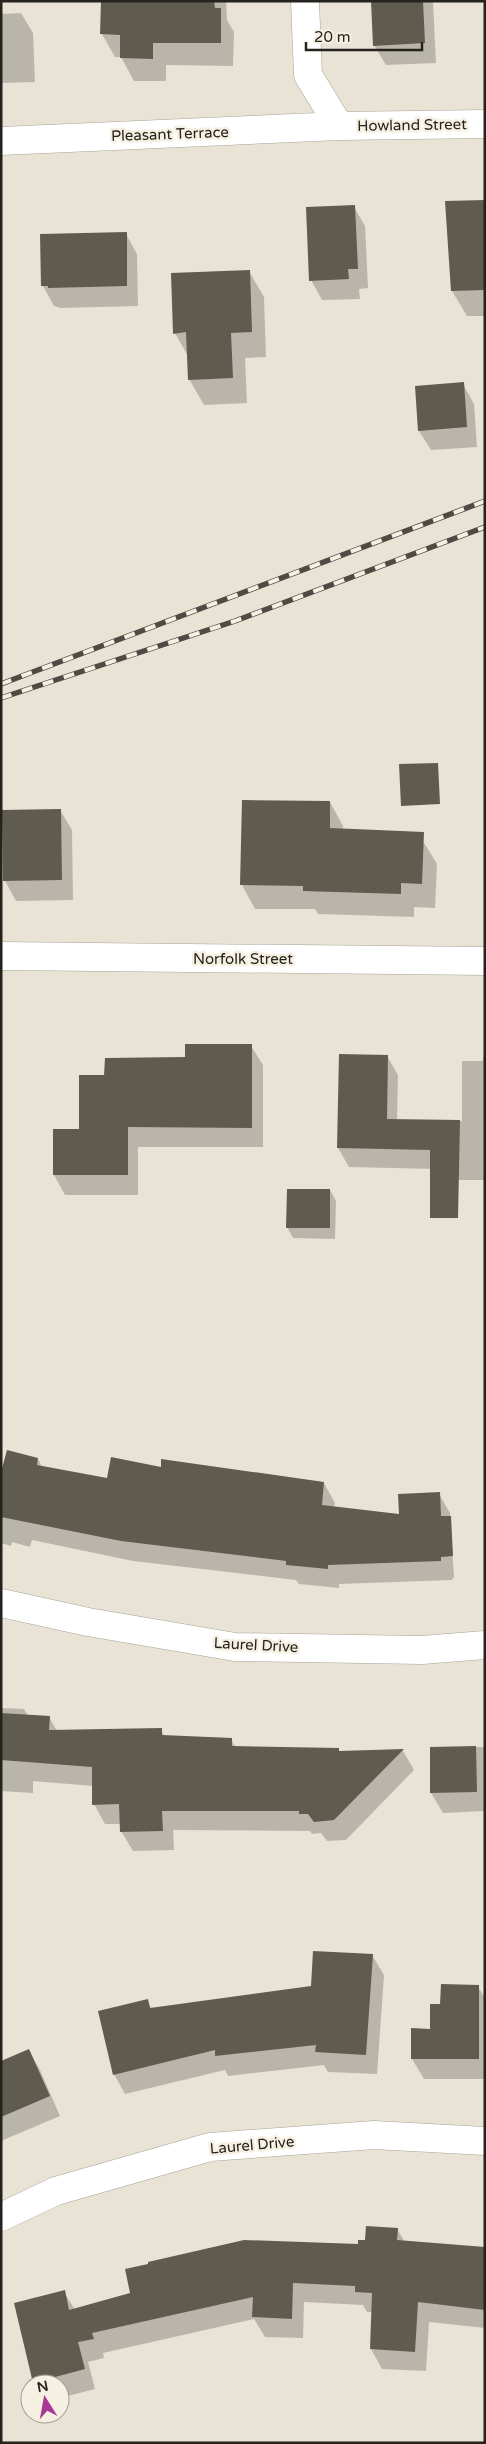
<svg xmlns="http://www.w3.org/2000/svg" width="486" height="2444" font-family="'Varela Round',sans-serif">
<rect width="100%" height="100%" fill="#e9e3d6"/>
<path fill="#0003" d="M102,1H226L227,20L234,32L233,66L166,65V81H134L121,57H115L102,34Z
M373,1H433L436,63L386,65L374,45Z
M21,13L33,33L35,82L1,83V14Z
M485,202V316H467L452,291Z
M354,207L365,226L368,288L359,289L360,299L322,300L311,280Z
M126,234L137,254L138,306L60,308L54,306L43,286Z
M249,271L264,297L266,357L245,358L247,403L204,405L189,379V358L175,333Z
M463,384L474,404L477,447L431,450L419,431Z
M330,802L343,826V830L423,841L437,864L435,908L414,907V917L318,914L315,909H255L242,885Z
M60,810L72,830L73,900L16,901L5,881Z
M251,1046L263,1065V1147H138V1195H65L54,1175L80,1130L105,1076Z
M387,1056L398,1075L397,1120L462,1121V1061H483V1057H485V1180H443L436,1169L349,1167L338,1148Z
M330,1190L336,1201L335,1239L293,1238L287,1227Z
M38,1459L42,1467L108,1480L162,1469L324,1483L335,1503L334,1508L400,1515L439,1494L450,1513L454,1577L452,1580L339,1584V1588L299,1584L296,1580L133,1561L32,1540L30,1547L12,1542L11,1546L1,1543V1475Z
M1,1708L24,1709L28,1716L49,1717L57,1731L161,1730L165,1737L231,1739L236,1748L338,1749L340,1752L403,1751L414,1770L346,1840L327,1841L321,1833L312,1834L310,1831L173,1830L174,1850L133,1851L121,1831V1824H105L94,1804L93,1786L33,1781V1793L1,1791Z
M485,1747V1811L443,1813L431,1793V1748Z
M372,1955L384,1975L377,2074L328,2072L324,2065L228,2076L225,2070L125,2094L114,2074L147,2001L152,2009L312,1987Z
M478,1987L485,1998V2079H424L412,2059L413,2030H431L441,2005Z
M29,2051L40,2070L60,2116L1,2141V2063Z
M397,2229L405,2242L485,2249V2328L429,2322L426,2371L382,2369L371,2349L373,2312H367L363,2305L304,2302L303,2338L265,2337L254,2319L103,2353L104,2358L88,2362L95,2389L60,2398V2384L35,2382L64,2292L75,2310L359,2245Z"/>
<path fill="#605b4f" d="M101,1H214L215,8H221V43H153V59L120,58V35L100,34Z
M371,1H423L425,43L373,46Z
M485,200V290L451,291L445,201Z
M355,205L358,269H348L349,279L309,281L306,207Z
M127,232V286L48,288V286H41L40,234Z
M250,270L252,332L231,333L233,378L188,380L186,332L173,334L171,273Z
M464,382L467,427L418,431L415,386Z
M438,763L440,804L401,806L399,764Z
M242,800L330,801V828L424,832L422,884L401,883V894L303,891V886L240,885Z
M61,809L62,880L3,881L2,810Z
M185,1044H252V1128L128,1127V1175H53V1129H79V1075H104L105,1058L185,1057Z
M339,1054L388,1055L387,1119L460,1120L458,1218H430V1150L337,1148Z
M287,1189H330V1228H286Z
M7,1450L38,1458L37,1465L107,1478L111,1457L161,1467V1459L324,1482L322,1505L399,1514L398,1494L440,1492L441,1516H451L453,1556L441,1557V1561L328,1565V1569L286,1565V1561L121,1541L1,1517V1472Z
M1,1713L50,1716L49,1730L162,1728V1735L232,1738V1746L339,1748V1751L404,1749L334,1820L314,1822L308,1814H299V1811H162L163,1831L120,1832L119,1804L92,1805V1767L1,1760Z
M476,1746L477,1792L430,1793V1747Z
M313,1951L373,1954L366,2055L315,2052L316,2045L215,2056V2050L113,2075L98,2011L148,1999L150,2008L311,1986Z
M441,1984L479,1985V2059H411V2028L430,2029V2004H440Z
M29,2049L50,2096L1,2117V2061Z
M366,2226L398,2228L397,2240L485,2247V2310L418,2302L415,2352L370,2349L372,2293L355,2292V2286L293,2283L292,2319L252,2317L253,2297L92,2333L94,2339L78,2342L85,2369L33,2383L14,2303L65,2290L69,2310L130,2293L125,2269L148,2264V2262L244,2240L358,2244V2240H365Z"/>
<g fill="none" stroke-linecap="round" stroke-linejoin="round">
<defs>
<path id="street" d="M305,1L308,75L339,126
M1,141L339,126L485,124
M1,956L485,961
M1,1603L88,1622L235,1647L422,1650L485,1645
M1,2217L56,2191L210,2147L374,2135L485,2141"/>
</defs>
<use href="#street" stroke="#a9a397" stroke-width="29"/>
<use href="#street" stroke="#fff" stroke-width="28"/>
<defs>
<path id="rail" d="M1,684L485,501
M1,698L235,621L485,527"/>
</defs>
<use href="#rail" stroke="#4e4b45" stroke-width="5.5"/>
<use href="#rail" stroke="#f6f0e3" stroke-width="4" stroke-dasharray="11" stroke-linecap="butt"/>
</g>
<g text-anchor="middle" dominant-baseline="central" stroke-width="5" stroke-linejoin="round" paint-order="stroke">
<g font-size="15" fill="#25231e" stroke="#f6f0e3">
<text transform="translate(412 125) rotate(-1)">Howland Street</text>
<text transform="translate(170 134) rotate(-2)">Pleasant Terrace</text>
<text x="243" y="959">Norfolk Street</text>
<text transform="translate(256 1645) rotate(3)">Laurel Drive</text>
<text transform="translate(252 2145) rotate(-5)">Laurel Drive</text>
</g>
</g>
<rect width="486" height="2444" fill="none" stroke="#25231e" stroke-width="5"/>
<g transform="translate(45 2399) rotate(349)"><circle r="24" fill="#f6f0e3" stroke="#a29e94"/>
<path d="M0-4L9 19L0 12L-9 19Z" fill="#a83894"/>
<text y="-8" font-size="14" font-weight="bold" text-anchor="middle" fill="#25231e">N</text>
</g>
<path d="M306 42v8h116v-8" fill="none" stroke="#25231e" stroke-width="2.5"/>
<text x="314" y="42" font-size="15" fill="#25231e" stroke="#f6f0e3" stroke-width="4" paint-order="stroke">20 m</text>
</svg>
